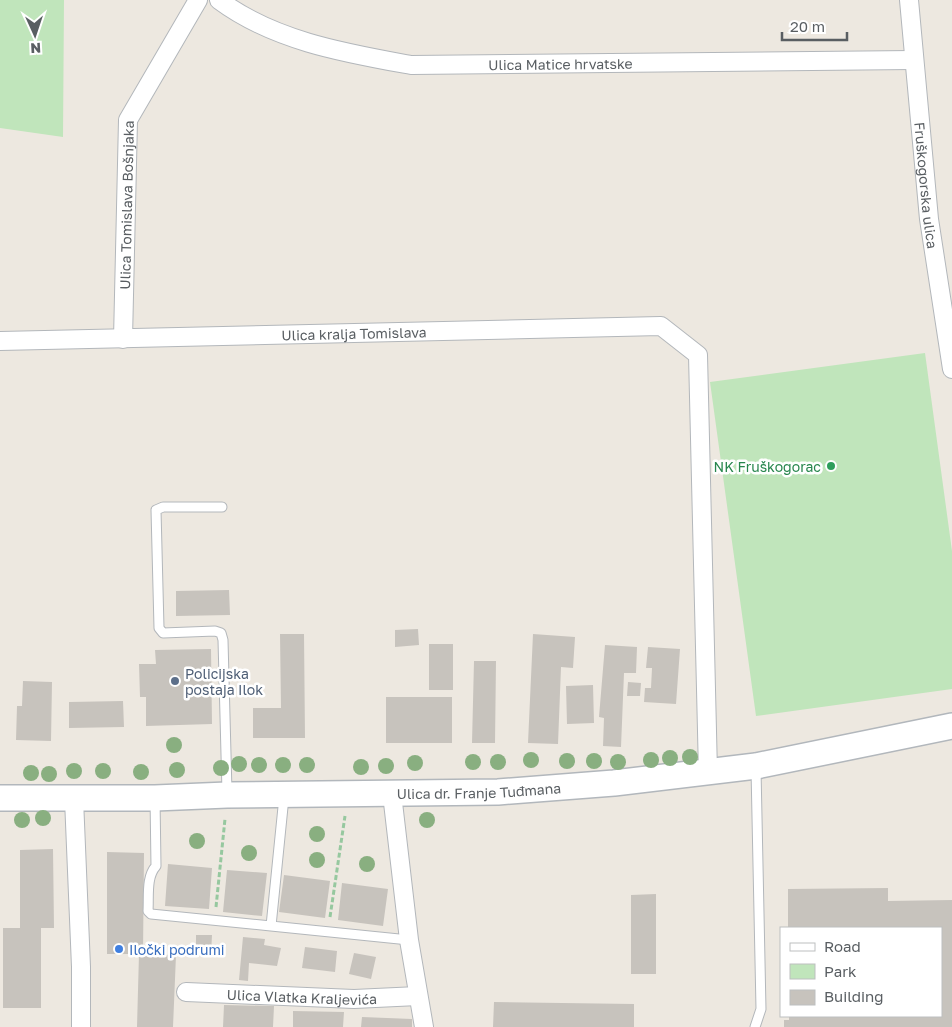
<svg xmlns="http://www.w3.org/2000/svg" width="952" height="1027" font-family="'Golos Text',sans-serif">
<rect width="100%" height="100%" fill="#ede8e0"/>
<path fill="#c0e5bb" d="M0,0H64L63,137L0,128Z
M925,353L952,551V689L756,716L710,382Z"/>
<path fill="#c7c3bd" d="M229,590L230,615L176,616V591Z
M418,629L419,645L395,647V630Z
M280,634H304L305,738H253V708H281Z
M533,634L575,637L573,668L561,667L558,744L528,743Z
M429,644H453V690H429Z
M605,645L637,647L636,673H624L621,747L603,746L604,718L599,717Z
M648,647L680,649L676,704L644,702L645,688H651L652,668H646Z
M211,649L212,724L146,726V697H140L139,664H156L155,650Z
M474,661H496L495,743H472Z
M23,681L52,682L51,741L16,740L17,706H22Z
M628,682L641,683L640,696H627Z
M593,685L594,723L567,724L566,686Z
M386,697H452V743H386Z
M123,701L124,727L69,728V702Z
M53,849L54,928H41V1008H3V928H20V850Z
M107,852L144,853L143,954L176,955L173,1027H137L139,954H107Z
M168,864L212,868L209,909L165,906Z
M227,870L267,873L262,916L223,912Z
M284,875L330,881L325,918L279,912Z
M342,883L388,889L383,926L338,920Z
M888,888V901L952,900V1027H784V1020H789V1016H941V928H788V889Z
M656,894V974H631V895Z
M196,935H212L211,954L196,953Z
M243,937L265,939L264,945L281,948L277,966L249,963L248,981L239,980Z
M305,947L337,951L335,972L302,968Z
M354,953L376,957L371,979L349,974Z
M494,1002L634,1004V1027H493Z
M224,1005L274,1006L273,1027H223Z
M293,1011L344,1012L343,1027H293Z
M362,1017L412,1019V1027H361Z"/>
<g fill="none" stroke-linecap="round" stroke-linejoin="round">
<defs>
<path id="lane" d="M222,507H163L156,510L159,628L163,633L215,631L221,633L223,640L227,792
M284,797L271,926L409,940
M155,798L156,866C146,877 149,896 148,911L151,914L271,926
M755,1027L761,1009L756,769"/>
<g id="street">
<path id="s1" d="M219,0C274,41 345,53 411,65L913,60"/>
<path id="s2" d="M909,0L929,219L952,369"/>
<path id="s3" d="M123,339L128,120L198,0"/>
<path id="s4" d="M0,341L661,326L698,355L708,773"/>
<path d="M392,794L409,940L424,1027"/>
<path d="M74,799L81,967V1027"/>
<path id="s5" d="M186,992L354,999L418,996"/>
</g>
<g id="secondary">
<path id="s6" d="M0,798H155L227,795L498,792L614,783L756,766L952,726"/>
</g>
</defs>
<use href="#lane" stroke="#b3b7bb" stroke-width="11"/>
<use href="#street" stroke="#b3b7bb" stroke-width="20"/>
<use href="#secondary" stroke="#b2b7bc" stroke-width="28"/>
<path stroke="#96c89f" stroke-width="3" stroke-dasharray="5 2.5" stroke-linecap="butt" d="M216,907L225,819
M330,917L345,816"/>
<use href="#lane" stroke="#fff" stroke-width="9"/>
<use href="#street" stroke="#fff" stroke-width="18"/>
<use href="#secondary" stroke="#fff" stroke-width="25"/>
</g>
<g fill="#89af80">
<circle cx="174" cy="745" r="8"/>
<circle cx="690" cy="757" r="8"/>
<circle cx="670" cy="758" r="8"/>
<circle cx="531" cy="760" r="8"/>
<circle cx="651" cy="760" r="8"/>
<circle cx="567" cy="761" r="8"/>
<circle cx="594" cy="761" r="8"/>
<circle cx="473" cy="762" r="8"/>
<circle cx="498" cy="762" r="8"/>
<circle cx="618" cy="762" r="8"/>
<circle cx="415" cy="763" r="8"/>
<circle cx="239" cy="764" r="8"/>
<circle cx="259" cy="765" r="8"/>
<circle cx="283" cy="765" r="8"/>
<circle cx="307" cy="765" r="8"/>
<circle cx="386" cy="766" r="8"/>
<circle cx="361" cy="767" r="8"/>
<circle cx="221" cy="768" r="8"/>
<circle cx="177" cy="770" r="8"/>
<circle cx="74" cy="771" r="8"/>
<circle cx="103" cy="771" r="8"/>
<circle cx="141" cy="772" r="8"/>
<circle cx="31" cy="773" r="8"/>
<circle cx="49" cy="774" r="8"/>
<circle cx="43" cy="818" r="8"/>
<circle cx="22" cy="820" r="8"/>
<circle cx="427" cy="820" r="8"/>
<circle cx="317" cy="834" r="8"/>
<circle cx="197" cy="841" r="8"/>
<circle cx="249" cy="853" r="8"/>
<circle cx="317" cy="860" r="8"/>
<circle cx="367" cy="864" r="8"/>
</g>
<circle fill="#2e9e5b" stroke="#fff" stroke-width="2" cx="831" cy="466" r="5"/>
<circle fill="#5c6f8a" stroke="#fff" stroke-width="2" cx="175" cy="681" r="5"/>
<circle fill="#3f7fe0" stroke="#fff" stroke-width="2" cx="119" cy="949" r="5"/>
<g text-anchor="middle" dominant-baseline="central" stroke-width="5" stroke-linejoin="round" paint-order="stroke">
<g font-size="14" fill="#595e62" stroke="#fff">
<text stroke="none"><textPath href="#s1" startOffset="354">Ulica Matice hrvatske</textPath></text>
<text stroke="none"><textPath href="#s2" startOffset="186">Fruškogorska ulica</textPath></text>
<text stroke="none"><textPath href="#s3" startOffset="134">Ulica Tomislava Bošnjaka</textPath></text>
<text stroke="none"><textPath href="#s4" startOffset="354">Ulica kralja Tomislava</textPath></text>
<text stroke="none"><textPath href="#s6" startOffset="479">Ulica dr. Franje Tuđmana</textPath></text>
<text stroke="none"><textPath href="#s5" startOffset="116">Ulica Vlatka Kraljevića</textPath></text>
</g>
<g font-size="14" fill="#27864d" stroke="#fff" text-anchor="end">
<text x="821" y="466">NK Fruškogorac</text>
</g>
<g font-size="14" fill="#4e5e75" stroke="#fff" text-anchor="start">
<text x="185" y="673">Policijska<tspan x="185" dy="16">postaja Ilok</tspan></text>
</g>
<g font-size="14" fill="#366cbe" stroke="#fff" text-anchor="start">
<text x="129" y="949">Iločki podrumi</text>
</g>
</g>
<rect x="780" y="927" width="162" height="90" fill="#ffffff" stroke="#bdbfc0"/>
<rect x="790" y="943" width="25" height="8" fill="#ffffff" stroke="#bdbfc0"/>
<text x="824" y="952" font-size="15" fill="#595e62">Road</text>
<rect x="790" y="964" width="25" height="15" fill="#c0e5bb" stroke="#bdbfc0"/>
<text x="824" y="977" font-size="15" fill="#595e62">Park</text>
<rect x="790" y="990" width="25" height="15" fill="#c7c3bd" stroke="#bdbfc0"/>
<text x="824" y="1002" font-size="15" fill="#595e62">Building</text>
<g transform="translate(35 35) rotate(177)" stroke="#ffffff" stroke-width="4" paint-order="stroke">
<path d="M0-4L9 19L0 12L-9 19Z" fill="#595e62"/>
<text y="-8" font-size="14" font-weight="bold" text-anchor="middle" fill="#595e62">N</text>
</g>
<path d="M782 32v8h65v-8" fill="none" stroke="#595e62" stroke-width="2.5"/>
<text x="790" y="32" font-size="15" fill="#595e62" stroke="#ffffff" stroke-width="4" paint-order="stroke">20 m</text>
</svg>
